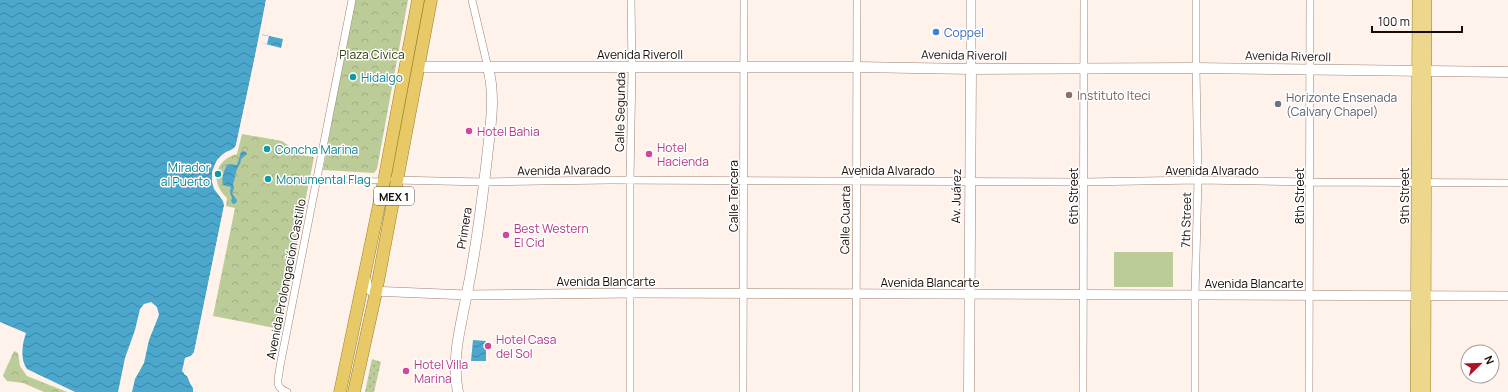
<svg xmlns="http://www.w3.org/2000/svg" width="1508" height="392" font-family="Manrope,sans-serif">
<defs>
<pattern id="park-crowns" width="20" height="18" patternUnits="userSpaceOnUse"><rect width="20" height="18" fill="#bbcc98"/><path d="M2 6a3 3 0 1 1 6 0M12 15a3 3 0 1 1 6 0" fill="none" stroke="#a0ae82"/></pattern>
<pattern id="garden-dots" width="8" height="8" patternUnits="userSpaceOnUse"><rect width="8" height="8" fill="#bbcc98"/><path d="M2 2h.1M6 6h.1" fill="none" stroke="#a0ae82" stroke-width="1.8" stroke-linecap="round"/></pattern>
<pattern id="water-waves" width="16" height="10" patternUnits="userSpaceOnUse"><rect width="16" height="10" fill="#4ba7cc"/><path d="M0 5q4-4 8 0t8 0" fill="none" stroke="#3d86a4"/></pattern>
</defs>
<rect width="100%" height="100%" fill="#fff2eb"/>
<path fill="#bbcc98" d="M1114,252H1173V287H1114Z"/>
<path fill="url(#park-crowns)" d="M354,0H408L377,169L374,173L323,170Z
M242,134L282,141L302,155L314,157L280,329L213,316L235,208L226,206L227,198C210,183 214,160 237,154Z
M14,351L18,353L20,366L27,376L67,392H44L23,383L7,381L3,376L4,373Z"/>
<path fill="url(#garden-dots)" d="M372,359L381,362L374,392H365Z"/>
<path fill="url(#water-waves)" d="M0,0H266L260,34L283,39L281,48L258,42L236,145C234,149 231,150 226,152C217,157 212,168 212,178C212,191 224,196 224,206L194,353L191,356L185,358L184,374L187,376L191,385L198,392H132L135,379L144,363L149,340L159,315L157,307L151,302L144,304L140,309L135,330L125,358L118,392H75L27,369C20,360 22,344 26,333L0,322Z
M243,151L246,152L247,154L241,159L240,164C235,170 236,177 233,184L234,188L232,194L237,200L236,203L233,204L231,201L232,198L230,192L231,187L223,185C221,179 224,169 228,164L237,165L241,152Z
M473,340L486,341V361H471Z"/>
<path fill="#fff2eb" d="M266,0H267L262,35L269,36L267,44L260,43V45L238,146L236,149L226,155L219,161L214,172V182L216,188L226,201V204L196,353L192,358L187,359L184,371L191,377L194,386L200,392H193V388L189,381V378L182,371L185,358L191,356L194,352L224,206V202L214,189L212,182V172L217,160L225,153L235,148L236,145L251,76Z"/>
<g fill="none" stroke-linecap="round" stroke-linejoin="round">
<defs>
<path id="pedestrian" d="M317,179L384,181"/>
<path id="minor" d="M472,0L488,68
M394,180L484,182L610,180L1084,182L1198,180L1310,182L1508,183
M287,392C273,387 279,378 280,366L352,0
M630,392V181L632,67L631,0
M743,392L744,0
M856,392L857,0
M1083,392L1084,0
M1195,392V294L1198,180L1196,68V0
M1309,392L1310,0"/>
<path id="tertiary" d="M971,69V0
M365,275L368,287L371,291L467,295L630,293L1508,296"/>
<path id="secondary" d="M419,67H856L971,69L1196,68L1508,72
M458,392C451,358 461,326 467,293C476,249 482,203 487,158C490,129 496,97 488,68
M969,392L971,69"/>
<path id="primary" d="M1416,392L1418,0
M1425,392L1426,0"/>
<path id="trunk" d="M340,392L384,181L418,0
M354,392L376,292L431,0"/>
</defs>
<use href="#pedestrian" stroke="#9e8272" stroke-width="6"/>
<use href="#minor" stroke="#9e8272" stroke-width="8"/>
<use href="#tertiary" stroke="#9e8272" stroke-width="10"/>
<use href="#secondary" stroke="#9e8272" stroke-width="11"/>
<use href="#primary" stroke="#9a7f2d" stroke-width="12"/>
<use href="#trunk" stroke="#9a7f2d" stroke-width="13"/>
<use href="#pedestrian" stroke="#fff" stroke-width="5"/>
<use href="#minor" stroke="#fff" stroke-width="7"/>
<use href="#tertiary" stroke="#fff" stroke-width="9"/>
<use href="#secondary" stroke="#fff" stroke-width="10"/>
<use href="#primary" stroke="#edd78d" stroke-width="11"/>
<use href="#trunk" stroke="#e7ca67" stroke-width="12"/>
</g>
<circle fill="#3f7fe0" stroke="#fff" stroke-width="1.5" cx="936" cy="32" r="4"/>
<g fill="#0f9aa8" stroke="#fff" stroke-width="1.5">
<circle cx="353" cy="77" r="4"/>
<circle cx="267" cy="149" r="4"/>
<circle cx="218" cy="174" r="4"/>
<circle cx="268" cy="179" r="4"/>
</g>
<circle fill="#8d6e63" stroke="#fff" stroke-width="1.5" cx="1069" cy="95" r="4"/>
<circle fill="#6b7280" stroke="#fff" stroke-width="1.5" cx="1278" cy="104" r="4"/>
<g fill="#d1479c" stroke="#fff" stroke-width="1.5">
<circle cx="469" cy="131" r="4"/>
<circle cx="649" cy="154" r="4"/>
<circle cx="506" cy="235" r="4"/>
<circle cx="488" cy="346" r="4"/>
<circle cx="406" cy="371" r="4"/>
</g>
<g text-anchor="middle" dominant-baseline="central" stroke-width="3" stroke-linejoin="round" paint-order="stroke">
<rect fill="#fff" stroke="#5c5551" stroke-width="1" x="374" y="187" width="40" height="18" rx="3"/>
<g font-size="11" font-weight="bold" fill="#160c07">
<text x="394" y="196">MEX 1</text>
</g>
<g font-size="12" fill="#366cbe" stroke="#fff" text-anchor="start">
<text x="944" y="32">Coppel</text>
</g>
<g font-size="12" fill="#324108" stroke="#fff">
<text x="372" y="54">Plaza Civica</text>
</g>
<g font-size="12" fill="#160c07" stroke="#fff">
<text x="640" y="54">Avenida Riveroll</text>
<text transform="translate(964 55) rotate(1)">Avenida Riveroll</text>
<text transform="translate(1288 56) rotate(1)">Avenida Riveroll</text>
<text transform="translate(620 112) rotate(-89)">Calle Segunda</text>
<text transform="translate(564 170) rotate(-1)">Avenida Alvarado</text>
<text x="888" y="170">Avenida Alvarado</text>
<text x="1212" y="170">Avenida Alvarado</text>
<text transform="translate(733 196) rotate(-90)">Calle Tercera</text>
<text transform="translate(956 196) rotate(-89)">Av. Juárez</text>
<text transform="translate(1073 196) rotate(-90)">6th Street</text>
<text transform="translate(1299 196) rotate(-90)">8th Street</text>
<text transform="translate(1404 196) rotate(-90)">9th Street</text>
<text transform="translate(845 220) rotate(-89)">Calle Cuarta</text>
<text transform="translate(1186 220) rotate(-89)">7th Street</text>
<text transform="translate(464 228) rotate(-81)">Primera</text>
<text transform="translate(286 279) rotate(-79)">Avenida Prolongación Castillo</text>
<text x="606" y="281">Avenida Blancarte</text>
<text x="930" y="282">Avenida Blancarte</text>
<text x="1254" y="283">Avenida Blancarte</text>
</g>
<g font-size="12" fill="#0d838f" stroke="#fff" text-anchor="start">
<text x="361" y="77">Hidalgo</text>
<text x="275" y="149">Concha Marina</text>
<text x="210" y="167" text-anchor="end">Mirador<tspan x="210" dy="14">al Puerto</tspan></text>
<text x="276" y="179">Monumental Flag</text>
</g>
<g font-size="12" fill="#785e54" stroke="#fff" text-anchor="start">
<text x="1077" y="95">Instituto Iteci</text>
</g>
<g font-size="12" fill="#5b616d" stroke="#fff" text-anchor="start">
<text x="1286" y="97">Horizonte Ensenada<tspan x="1286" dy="14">(Calvary Chapel)</tspan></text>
</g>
<g font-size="12" fill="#b23c85" stroke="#fff" text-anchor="start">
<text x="477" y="131">Hotel Bahia</text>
<text x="657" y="147">Hotel<tspan x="657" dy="14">Hacienda</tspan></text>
<text x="514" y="228">Best Western<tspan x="514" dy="14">El Cid</tspan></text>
<text x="496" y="339">Hotel Casa<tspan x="496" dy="14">del Sol</tspan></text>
<text x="414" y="364">Hotel Villa<tspan x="414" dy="14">Marina</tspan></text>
</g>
</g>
<g transform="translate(1480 364) rotate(67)"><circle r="19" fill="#ffffff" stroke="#a29e9c"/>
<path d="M0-3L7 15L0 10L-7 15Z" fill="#aa1428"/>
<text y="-6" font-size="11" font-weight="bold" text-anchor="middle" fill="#160c07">N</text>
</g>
<path d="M1372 26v6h90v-6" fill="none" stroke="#160c07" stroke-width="2"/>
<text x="1378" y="26" font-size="12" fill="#160c07" stroke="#ffffff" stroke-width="3" paint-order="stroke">100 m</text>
</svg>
